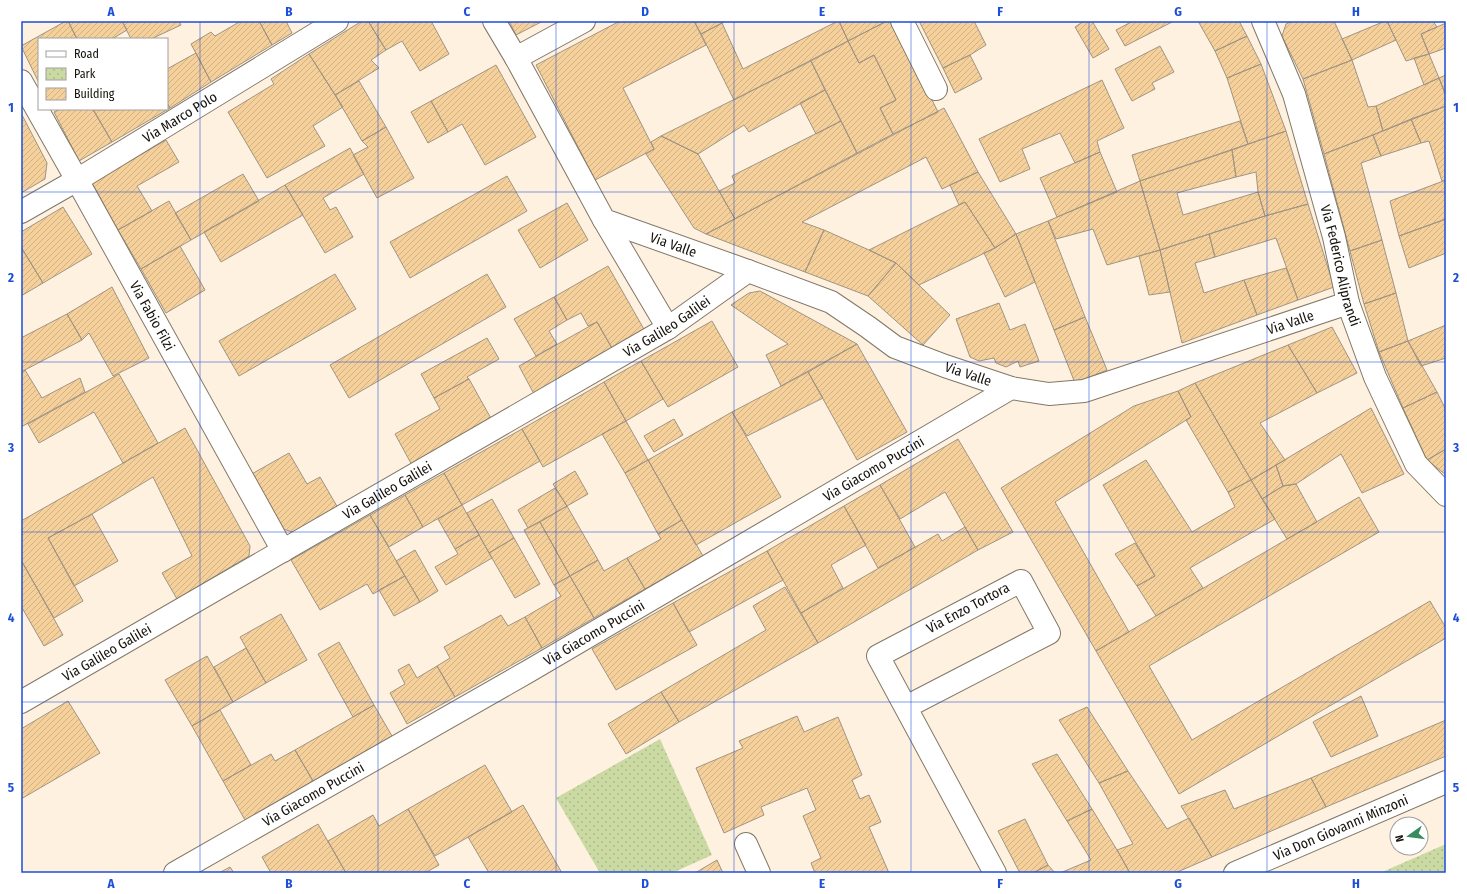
<svg xmlns="http://www.w3.org/2000/svg" width="1467" height="894" font-family="'Fira Sans Condensed',sans-serif">
<defs>
<pattern id="park-dots" width="8" height="8" patternUnits="userSpaceOnUse"><rect width="8" height="8" fill="#cadaa2"/><path d="M2 2h.1M6 6h.1" fill="none" stroke="#adba8a" stroke-width="1.8" stroke-linecap="round"/></pattern>
<pattern id="building-hatch" width="6" height="6" patternUnits="userSpaceOnUse"><rect width="6" height="6" fill="#f5d09b"/><path d="M-1 1l2-2M0 6l6-6M5 7l2-2" fill="none" stroke="#d1b284"/></pattern>
</defs>
<rect width="100%" height="100%" fill="#fef1df"/>
<path fill="url(#park-dots)" d="M660,739L712,855L672,873H600L556,798Z
M1446,844V873H1380Z"/>
<path fill="url(#building-hatch)" stroke="#a09483" d="M66,21H68L77,39H39V83L21,46Z
M68,21H122L127,30L112,39H77Z
M122,21H179L181,25L151,39H131Z
M241,21H259L272,45L211,82L191,44L211,32L215,36Z
M259,21H286L292,33L272,45Z
M362,21H368L386,50L371,60L379,68L335,95L309,54Z
M368,21H431L449,54L420,71L402,41L386,50Z
M509,21H543L516,35Z
M620,21H694L706,45L623,88L654,149L595,180L536,65Z
M694,21H726L701,34Z
M838,21H839L848,41L734,100L701,34L722,23L743,69Z
M839,21H887L848,41Z
M887,21H893L938,112L893,134L880,108L896,100L874,55L859,63L848,41Z
M919,21H974L986,45L970,55L943,68Z
M1084,21H1092L1109,49L1093,58L1075,27Z
M1133,21H1174L1125,46L1116,30Z
M1198,21H1239L1247,36L1215,51Z
M1292,21H1334L1352,60L1303,79L1282,36L1286,24Z
M1385,21H1387L1396,40L1352,60L1342,39Z
M1387,21H1433L1437,27L1421,34L1429,54L1406,61Z
M1446,23V48L1429,54L1421,34Z
M1247,36L1261,64L1227,78L1215,51Z
M848,41L859,63L874,55L896,100L880,108L893,134L857,153L811,61Z
M1160,46L1174,72L1152,83L1155,89L1132,101L1115,69Z
M196,53L211,82L170,108L167,103V69Z
M309,54L343,107L313,126L325,146L267,178L228,112L274,84L271,79Z
M1429,54L1439,78L1424,85L1414,58Z
M970,55L982,79L955,93L943,68Z
M1352,60L1368,107L1376,106L1383,131L1324,154L1303,79Z
M811,61L825,90L749,132L744,125L698,154L661,136Z
M1261,64L1286,131L1248,144L1227,78Z
M496,65L536,137L485,165L462,124L448,132L431,101Z
M1446,75V96L1439,78Z
M1439,78L1446,96V106L1383,131L1376,106Z
M1102,80L1124,128L1097,141L1100,152L1075,163L1060,133L1022,149L1030,169L1000,182L979,139Z
M359,81L386,127L362,141L335,95Z
M825,90L841,121L816,134L800,103Z
M431,101L448,132L428,143L411,112Z
M167,103L170,108L112,142L93,110L167,109Z
M1446,106V180L1442,181L1429,141L1421,143L1411,119Z
M944,108L978,172L942,189L926,157L802,222L824,230L805,272L706,234Z
M60,109H93L112,142L79,161L54,112Z
M21,113L47,163L45,179L21,193Z
M1411,119L1421,143L1381,156L1373,135Z
M841,121L857,153L735,219L719,191L735,183L732,176Z
M1240,121L1248,144L1140,181L1132,155Z
M386,127L414,178L377,198L353,155L368,147L362,141Z
M1286,131L1308,204L1265,216L1258,192L1256,172L1236,177L1232,150Z
M1373,135L1381,156L1361,163L1382,240L1350,251L1324,154Z
M661,136L698,154L735,219L706,234L694,228L646,154L654,149L651,142Z
M166,140L179,162L137,186L152,211L118,230L92,183Z
M350,148L364,174L323,198L330,210L336,207L353,237L325,253L285,185Z
M1232,150L1236,177L1177,193L1183,215L1258,192L1265,216L1160,250L1140,181Z
M1100,152L1117,192L1057,217L1040,178Z
M978,172L1016,234L995,248L965,202L959,205L950,185Z
M243,174L259,201L191,240L175,213Z
M507,176L527,211L410,278L390,242Z
M1446,180V219L1399,236L1390,201Z
M1140,181L1160,250L1107,265L1093,229L1056,239L1048,221Z
M285,185L303,215L221,262L204,232Z
M169,201L191,240L141,269L118,230Z
M965,202L995,248L919,285L896,263L869,250Z
M567,203L588,240L540,268L518,230Z
M1308,204L1334,287L1298,300L1276,238L1215,257L1209,234L1265,216Z
M63,207L92,254L43,283L21,247V232Z
M1446,219V253L1409,268L1399,236Z
M1048,221L1085,317L1054,330L1016,234Z
M824,230L869,250L896,263L868,296L805,272Z
M1016,234L1035,282L1005,297L984,253L995,248Z
M1209,234L1215,257L1195,263L1204,293L1244,280L1257,315L1182,343L1160,250Z
M1382,240L1396,293L1364,304L1350,251Z
M180,246L205,290L166,313L141,269Z
M21,247L43,283L21,296Z
M1160,250L1170,292L1149,295L1139,256Z
M896,263L950,315L923,345L868,296Z
M608,266L645,331L613,350L597,322L588,326L581,313L567,320L554,297Z
M1286,268L1298,300L1257,315L1244,280Z
M335,274L356,309L239,376L219,341Z
M487,274L506,307L349,398L330,365Z
M112,287L149,358L113,376L89,333L82,340L67,314Z
M760,291L857,344L781,386L766,355L788,344L731,305L749,293Z
M1396,293L1408,341L1379,352L1364,304Z
M554,297L567,320L549,331L557,344L536,356L514,319Z
M999,303L1010,330L1025,324L1039,361L1020,367L1018,361L1006,367L996,363L994,358L979,361L970,357L956,319Z
M67,314L82,340L21,372V338Z
M1085,317L1107,370L1075,383L1054,330Z
M712,321L738,367L668,407L641,361Z
M597,322L613,350L534,394L519,366Z
M1446,325V358L1421,366L1408,341Z
M1332,327L1357,373L1317,393L1288,345Z
M487,338L499,359L467,377L469,379L434,398L421,374Z
M1408,341L1437,392L1403,408L1379,352Z
M857,344L907,432L857,460L808,372Z
M1288,345L1317,393L1260,423L1285,460L1251,480L1195,383Z
M641,361L663,399L626,421L604,382Z
M25,370L42,398L80,378L85,392L21,427V372Z
M808,372L823,398L747,436L732,412Z
M119,374L158,443L123,463L94,412L39,443L28,424Z
M469,379L493,422L413,467L395,434L440,409L434,398Z
M604,382L626,421L543,467L522,429Z
M1195,383L1251,480L1228,492L1186,420L1191,417L1178,391Z
M1178,391L1191,417L1055,502L1129,632L1096,651L1001,488L1134,406Z
M1437,392L1446,410V449L1427,460L1403,408Z
M1371,408L1404,474L1362,493L1341,454L1296,484L1283,486L1276,465Z
M732,412L781,497L696,545L648,460Z
M674,419L683,435L654,452L644,436Z
M626,421L648,460L625,473L602,434Z
M185,428L250,546L249,556L177,599L162,573L192,556L153,477L92,514L48,538L83,601L54,618L21,560V521Z
M522,429L540,461L462,505L444,473Z
M958,439L1013,532L978,550L945,492L900,519L880,485Z
M1446,449V475L1427,460Z
M289,453L307,484L320,477L338,508L296,533L280,528L250,475Z
M648,460L682,520L658,534L625,473Z
M1146,460L1192,532L1235,507L1228,492L1251,480L1275,519L1190,568L1203,588L1156,616L1137,586L1155,576L1103,485Z
M1276,465L1283,486L1262,499L1251,480Z
M575,471L588,494L567,506L553,484Z
M444,473L462,505L423,527L405,495Z
M1296,484L1317,522L1287,539L1262,499L1283,486Z
M880,485L915,547L878,568L844,506Z
M555,488L567,506L528,528L518,510Z
M405,495L423,527L389,547L370,515Z
M1359,497L1379,532L1149,666L1192,740L1430,601L1446,628V638L1179,794L1096,651Z
M492,499L514,538L489,553L467,513Z
M462,505L479,535L455,549L438,519Z
M567,506L598,560L570,576L540,522Z
M844,506L866,545L831,565L843,588L801,613L767,551Z
M92,514L118,561L74,586L48,538Z
M370,515L405,576L373,594L367,584L320,610L291,560Z
M682,520L703,556L645,589L627,558L661,539L658,534Z
M540,522L570,576L554,585L524,530Z
M965,527L978,550L818,643L801,613L938,534L942,541Z
M479,535L492,558L446,585L435,567L458,554L455,549Z
M514,538L540,584L515,598L489,553Z
M1135,543L1155,576L1137,586L1115,554Z
M415,550L438,591L420,602L396,561Z
M767,551L783,580L689,632L673,603Z
M627,558L645,589L594,618L570,576L598,560L604,571Z
M21,560L63,635L44,646L21,606Z
M405,576L420,602L394,616L379,590Z
M570,576L594,618L542,648L525,617L561,596L554,585Z
M785,587L818,643L679,722L661,692L766,630L753,606Z
M673,603L697,645L616,690L592,649Z
M281,614L307,660L266,683L240,637Z
M501,615L508,626L525,617L542,648L455,697L437,666L450,658L444,647Z
M339,642L374,705L353,717L318,654Z
M246,648L266,683L233,702L214,667Z
M207,656L233,702L192,726L165,680Z
M409,664L417,678L437,666L455,697L407,724L390,693L405,684L398,670Z
M661,692L679,722L626,754L608,724Z
M1361,696L1378,736L1331,757L1313,722Z
M68,701L100,753L21,799V729Z
M374,705L392,736L313,781L295,750Z
M1087,707L1128,771L1099,783L1059,720Z
M220,710L251,765L223,781L192,726Z
M797,716L804,732L838,717L862,775L852,780L860,799L869,795L881,822L869,827L889,873H815L811,863L821,858L803,816L816,810L807,788L761,807L764,815L724,833L696,768L743,748L739,741Z
M1446,720V756L1326,807L1311,778Z
M295,750L313,781L245,820L223,781L271,754L275,761Z
M1057,754L1092,809L1067,821L1032,764Z
M485,765L512,812L435,856L408,809Z
M1128,771L1167,829L1189,818L1212,857L1175,873H1130L1117,850L1133,844L1099,783Z
M1311,778L1326,807L1212,857L1181,806L1225,790L1234,809Z
M523,805L562,873H489L468,837Z
M408,809L439,865L425,873H346L328,841L373,815L379,826Z
M1092,809L1117,850L1130,873H1060L1091,860L1067,821Z
M1025,819L1048,865L1033,873H1020L998,831Z
M318,824L346,873H271L262,857Z
M717,860L723,873H695Z
M1048,865L1055,873H1033Z
M230,867L234,873H219Z"/>
<g fill="none" stroke-linecap="round" stroke-linejoin="round">
<defs>
<g id="minor">
<path id="s1" d="M494,21L516,58L604,220L748,271L831,302L868,327L895,347L945,366L1011,388L1049,394L1084,391L1348,303"/>
<path d="M902,21L936,89"/>
<path id="s2" d="M1263,21L1294,94L1334,237L1348,303L1375,377L1416,464L1446,495"/>
<path d="M516,58L584,21"/>
<path id="s3" d="M21,81L77,180L283,551"/>
<path id="s4" d="M21,212L77,180L337,21"/>
<path d="M604,220L668,328"/>
<path id="s5" d="M21,702L668,328L748,271"/>
<path d="M906,707L1049,633L1021,581L878,656L995,873"/>
<path d="M746,844L759,873"/>
<path id="s6" d="M175,873L529,671L1011,388"/>
<path id="s7" d="M1235,873L1446,782"/>
</g>
</defs>
<use href="#minor" stroke="#837868" stroke-width="24"/>
<use href="#minor" stroke="#fff" stroke-width="22"/>
</g>
<path fill="none" stroke="#1d4ed8" stroke-width="1" stroke-opacity="0.55" d="M200,21V873M378,21V873M556,21V873M734,21V873M911,21V873M1089,21V873M1267,21V873M21,192H1446M21,362H1446M21,532H1446M21,702H1446"/>
<g text-anchor="middle" dominant-baseline="central" stroke-width="3" stroke-linejoin="round" paint-order="stroke">
<g font-size="14" fill="#16120c" stroke="#fff">
<text stroke="none"><textPath href="#s4" startOffset="185">Via Marco Polo</textPath></text>
<text stroke="none"><textPath href="#s1" startOffset="301">Via Valle</textPath></text>
<text stroke="none"><textPath href="#s2" startOffset="257">Via Federico Aliprandi</textPath></text>
<text stroke="none"><textPath href="#s3" startOffset="269">Via Fabio Filzi</textPath></text>
<text stroke="none"><textPath href="#s1" startOffset="961">Via Valle</textPath></text>
<text stroke="none"><textPath href="#s5" startOffset="747">Via Galileo Galilei</textPath></text>
<text stroke="none"><textPath href="#s1" startOffset="625">Via Valle</textPath></text>
<text stroke="none"><textPath href="#s6" startOffset="807">Via Giacomo Puccini</textPath></text>
<text stroke="none"><textPath href="#s5" startOffset="423">Via Galileo Galilei</textPath></text>
<text transform="translate(968 608) rotate(-28)">Via Enzo Tortora</text>
<text stroke="none"><textPath href="#s6" startOffset="483">Via Giacomo Puccini</textPath></text>
<text stroke="none"><textPath href="#s5" startOffset="99">Via Galileo Galilei</textPath></text>
<text stroke="none"><textPath href="#s6" startOffset="159">Via Giacomo Puccini</textPath></text>
<text stroke="none"><textPath href="#s7" startOffset="115">Via Don Giovanni Minzoni</textPath></text>
</g>
</g>
<rect width="1467" height="894" fill="none" stroke="#ffffff" stroke-width="44"/>
<rect x="38" y="38" width="130" height="72" fill="#ffffff" stroke="#a2a09e"/>
<rect x="46" y="51" width="20" height="6" fill="#ffffff" stroke="#a2a09e"/>
<text x="74" y="58" font-size="12" fill="#16120c">Road</text>
<rect x="46" y="68" width="20" height="12" fill="url(#park-dots)" stroke="#a2a09e"/>
<text x="74" y="78" font-size="12" fill="#16120c">Park</text>
<rect x="46" y="88" width="20" height="12" fill="url(#building-hatch)" stroke="#a2a09e"/>
<text x="74" y="98" font-size="12" fill="#16120c">Building</text>
<g transform="translate(1409 836) rotate(256)"><circle r="19" fill="#ffffff" stroke="#a2a09e"/>
<path d="M0-3L7 15L0 10L-7 15Z" fill="#368c60"/>
<text y="-6" font-size="11" font-weight="bold" text-anchor="middle" fill="#16120c">N</text>
</g>
<rect x="22" y="22" width="1423" height="850" fill="none" stroke="#1d4ed8" stroke-width="1.5"/>
<g font-size="13" text-anchor="middle" font-weight="bold" fill="#1d4ed8">
<text x="111" y="16">A</text>
<text x="289" y="16">B</text>
<text x="467" y="16">C</text>
<text x="645" y="16">D</text>
<text x="822" y="16">E</text>
<text x="1000" y="16">F</text>
<text x="1178" y="16">G</text>
<text x="1356" y="16">H</text>
<text x="11" y="112">1</text>
<text x="1456" y="112">1</text>
<text x="11" y="282">2</text>
<text x="1456" y="282">2</text>
<text x="11" y="452">3</text>
<text x="1456" y="452">3</text>
<text x="11" y="622">4</text>
<text x="1456" y="622">4</text>
<text x="11" y="792">5</text>
<text x="1456" y="792">5</text>
<text x="111" y="888">A</text>
<text x="289" y="888">B</text>
<text x="467" y="888">C</text>
<text x="645" y="888">D</text>
<text x="822" y="888">E</text>
<text x="1000" y="888">F</text>
<text x="1178" y="888">G</text>
<text x="1356" y="888">H</text>
</g>
</svg>
